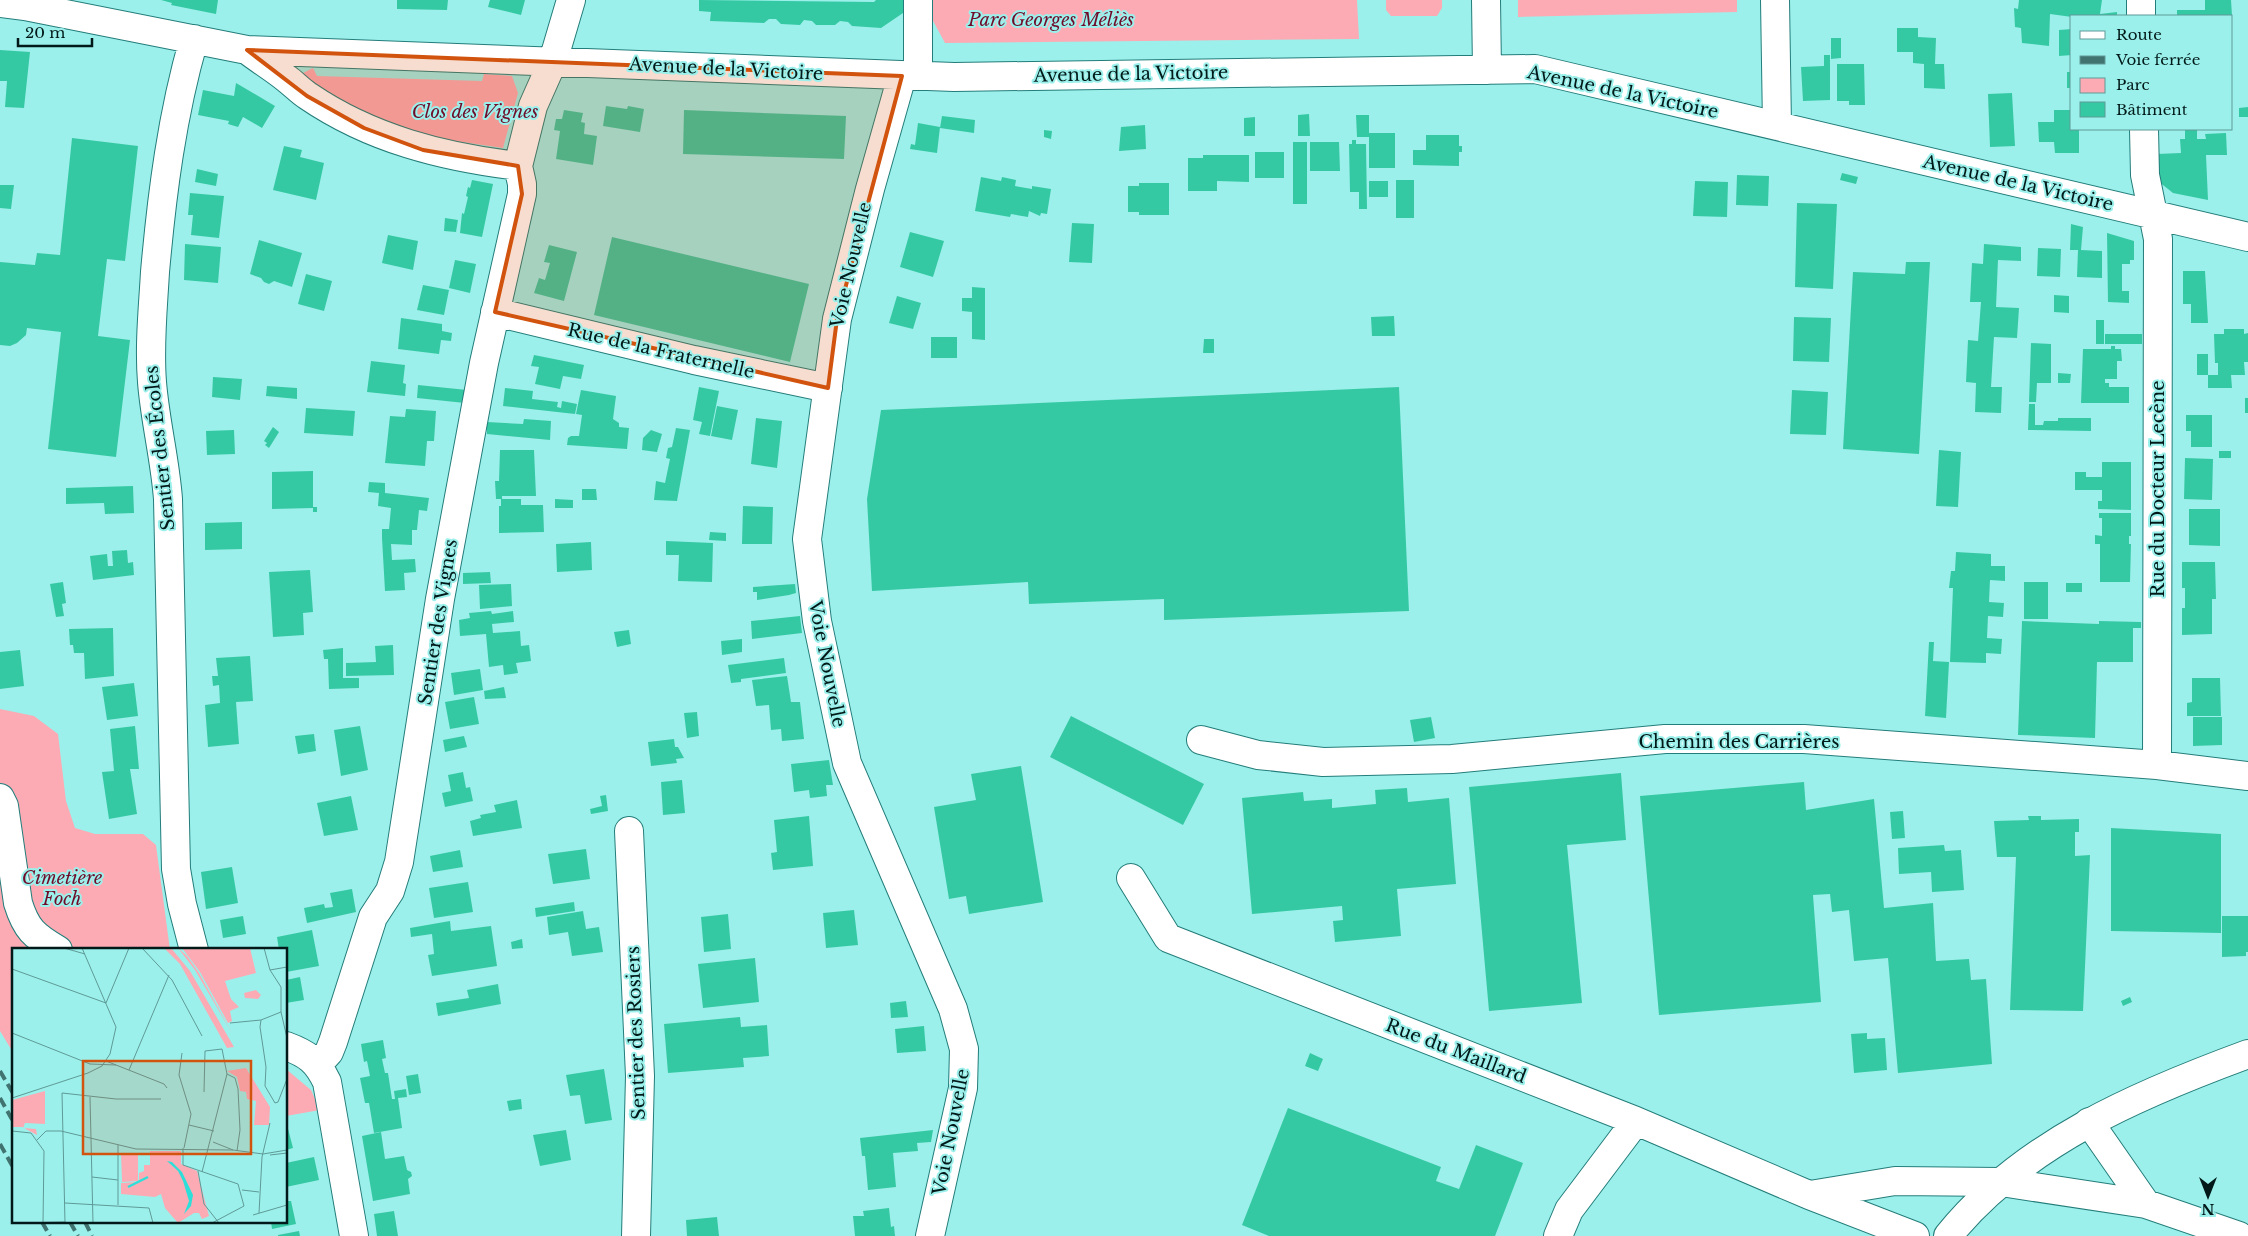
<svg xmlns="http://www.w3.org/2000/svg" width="2248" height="1236" font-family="'Libre Baskerville',serif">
<rect width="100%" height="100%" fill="#9cf0eb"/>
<path fill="#fcabb5" d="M932,0H1357L1359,39L945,43L932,19Z
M1386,0H1442V8L1437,16H1391L1386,10Z
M1518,0H1737V12L1518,17Z
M313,68L317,76L482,81L484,74L512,76L518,93L503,148L414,135L373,118L310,81L303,73Z
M0,709L34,716L58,734L66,801L75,828L95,834H143L156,845L170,950H14V1054L0,1031Z
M286,1069L311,1090L320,1110L286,1116Z"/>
<path fill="#35c9a3" d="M161,0H218L216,14L171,5L172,3Z
M397,0H448L447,10L397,9Z
M490,0H525L521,15L488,7Z
M699,0L874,2L876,0H904L903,13L881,28L852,26L848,22L840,21L835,25H816L812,21L804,20L800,25L781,24L776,19H769L764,23L710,21L711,12L699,11Z
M2019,0H2102L2100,14L2117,12V16L2072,17L2050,14L2049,46L2022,43L2021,28L2015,27L2014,8L2018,9Z
M2205,0H2231L2232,16H2177V10H2205Z
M1897,28H1918V37L1936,38L1935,64H1944L1945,89L1924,88V64L1913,63V52H1897Z
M2072,29V55L2059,56V30Z
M1831,38H1841V58L1831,59Z
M0,50L30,52L24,108L5,107L7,81H0Z
M1824,55H1830V100L1803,101L1801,67L1824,66Z
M1837,64H1864L1865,105H1849V101H1837Z
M2067,72H2072V88H2067Z
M236,83L275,106L262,128L243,117L238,127L228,124L229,121L198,115L203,90L234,96Z
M2012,93L2015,146L1990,147L1988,94Z
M606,106L627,109L628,106L644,109L640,132L603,126Z
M2248,107V117H2239V108Z
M564,110L583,113L581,122L585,123L584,134L597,136L593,165L556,159L560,131L554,130L556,119H562Z
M684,110L846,116L844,159L683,154Z
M2054,110H2072V129H2079V153H2055L2054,142H2039L2038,122H2054Z
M1309,114L1310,136H1298V115Z
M1356,115H1369V133H1395V168H1369V137H1357Z
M942,116L975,120L974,133L940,128Z
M1255,117V136H1244V118Z
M918,123L940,127L937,153L910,149L911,144L915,145Z
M1145,125L1146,149L1119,151L1121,127Z
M1044,130L1052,131L1051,139L1044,137Z
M2185,130H2197V139H2206L2205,134L2226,133L2227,155H2206L2208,200L2173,193L2158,181L2157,154L2181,153L2180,139H2185Z
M1426,135H1459V146H1462V152H1459V166L1413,165V150H1426Z
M72,138L138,146L125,261L107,259L98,336L130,340L116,457L48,449L61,332L27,328L26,335L17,343L10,346L0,345V262L35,265L37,253L60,255Z
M1352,140H1356V144H1366L1367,209H1359V192H1350L1349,144H1352Z
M1293,142H1307V204H1293Z
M1310,142H1339L1340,171H1310Z
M284,146L302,150L300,157L324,163L316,200L273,190Z
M1255,152H1284V178H1255Z
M1203,155H1249V182L1217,181V191H1188V158H1203Z
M197,169L218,174L216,186L195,182Z
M1842,173L1858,177L1856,184L1840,180Z
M1737,175L1769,176L1768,206L1736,205Z
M981,177L1001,181L1002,177L1016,180L1015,186L1032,189V186L1051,189L1047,214L1041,213L1040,216L1029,211L1028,217L1011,214L1010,217L975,211Z
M472,180L493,184L482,237L460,233L462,213L464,214L468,197L466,196L468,187L470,188Z
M1396,180H1414V218H1396Z
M1369,181H1388V197H1369Z
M1695,181L1728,182L1727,217L1693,216Z
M1139,183H1169V215H1139V212H1128V186H1139Z
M0,185H14L11,209L0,208Z
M190,193L224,196L219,238L191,235L193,215H188Z
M1797,203L1837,204L1833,289L1795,287Z
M445,218L458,220L456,232L444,231Z
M1072,223L1094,224L1092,263L1069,262Z
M2071,224L2083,227L2081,250L2102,251V278L2077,277L2078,250H2070Z
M910,232L944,241L933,277L900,267Z
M2107,233L2134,241V260H2130V264H2122V291H2129V303L2108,302Z
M388,235L418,241L413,270L382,263Z
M612,237L809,284L790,362L594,315Z
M259,240L302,253L292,287L274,281L269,284L264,282L261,278L250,274Z
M185,244L221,247L218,283L184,280Z
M1984,244L2021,247V261L1998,260L1996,307L2019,308L2017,338L1994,337L1991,387H2002L2001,413L1975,412L1976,383L1966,382L1968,340L1978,341L1981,302H1970L1972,263L1983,264Z
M549,245L577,252L564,301L534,293L539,278L545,280L550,263L544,262Z
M2038,248L2061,249L2060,277L2037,276Z
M455,260L476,264L470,293L449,288Z
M1906,262H1930L1919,454L1843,449L1853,272L1905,274Z
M2183,271H2205L2208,323H2191V304H2183Z
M306,274L332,281L324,311L298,304Z
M423,285L449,290L444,315L417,310Z
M972,287L985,288V340L972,339V312L962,311V298H972Z
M2054,295L2069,296V313L2054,312Z
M897,296L921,303L913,329L889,323Z
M1394,316L1395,336H1372L1371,317Z
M1794,317L1831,318L1829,362L1793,361Z
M401,318L442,324V331L452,333L451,341L441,340L439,354L398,349Z
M2096,320H2104V344H2096Z
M2224,329H2244V334L2248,333V362H2244L2245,375H2231L2232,388H2208V375H2218V363H2215L2214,334H2224Z
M2105,334H2142V344H2105Z
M931,337H957V358H931Z
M1204,339H1214V353H1203Z
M2031,343L2051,344V383H2037L2036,402H2029Z
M2111,346H2115V349H2121L2122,361H2117V379H2105V383H2109V387H2129V403H2081L2083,349H2111Z
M2197,354H2208V375H2197Z
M534,355L584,365L581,379L563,376L560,389L535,384L539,367L531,366Z
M371,361L405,365L403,383L406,384L405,396L367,392Z
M2058,373L2071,374L2070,383H2058Z
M213,377L242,379L240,400L212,397Z
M418,385L467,390L465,403L417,398Z
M267,386L297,388V399L266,396Z
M699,387L719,391L710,436L699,434L702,422L693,420Z
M1399,387L1409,611L1164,620V599L1029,604L1028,582L872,591L867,499L881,410Z
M505,388L533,391L532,399L558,402L557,407L561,408L562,401L577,404L575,414L503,406Z
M581,390L616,396L613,419L619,423V427L629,428L627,449L567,445L568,438L571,436H579L582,415L576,414Z
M1792,390L1828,392L1826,435L1790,434Z
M2245,398H2248V413H2245Z
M2029,404H2035V425H2043L2044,421H2058V418H2091V431L2028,430Z
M717,406L738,410L732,440L711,436Z
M306,408L355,411L353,436L304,433Z
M406,409L436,411L434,441H427L425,466L385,463L390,416L405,417Z
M2186,415H2212V447H2191V431H2186Z
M756,418L782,421L777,468L751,464Z
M524,419L551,421L550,440L487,434V422L523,424Z
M273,427L279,432L269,448L265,445L267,443L264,441Z
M676,428L690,430L677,501L654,500L656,481L665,483L670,459L666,458L668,448L672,447Z
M234,430L235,454L207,455L206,431Z
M651,430L662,434L657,452L642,450L643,438Z
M500,450H534L536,496H502V499H521V505H543L544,532L499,533V506H501V499H496L495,481H499Z
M1939,450L1961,452L1958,507L1936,506Z
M2219,451H2231V458H2219Z
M2185,458L2213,459L2212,500L2184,499Z
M2102,462H2131V510L2098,509V501H2102V490H2075V472H2086V477H2102Z
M313,471V507H317V512H313V508L272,509V472Z
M369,482L385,483V493L429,498L427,511L419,510L417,530H412V545L391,544L392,560L415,559L416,572L404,573L405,590L385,591L382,538V529H389L391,508L378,506L379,493L368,492Z
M133,486L134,513L105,514L104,503L66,504V488Z
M582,489H596L597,500H582Z
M555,499L573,500V508H555Z
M743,506L773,507L772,544H742Z
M2189,509H2220V546L2189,545Z
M2099,513H2131V536H2129V544H2131L2130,582H2100V544H2095V535L2102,536V518H2099Z
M242,522V549L205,550V523Z
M710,532L726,533V541L709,540Z
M666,541L713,543L712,582L678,581L679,555H666Z
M591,542L592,570L557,572L556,544Z
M127,550L128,563L133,562L134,575L93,580L90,556L107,554L108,566H113L112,551Z
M1956,552L1991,554V566H2005V581L1990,580L1989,602L2004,603L2003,617L1988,616L1987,638L2002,639L2001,654L1986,653V663L1950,662L1953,588H1949L1951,571H1955Z
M2182,562H2215L2216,599H2212V634L2182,635V608H2185V588H2182Z
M310,570L313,612L303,613L304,635L273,637L269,572Z
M490,572L491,583L463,584V573Z
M63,582L66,603L62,604L64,616L56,617L50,584Z
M2024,582H2048V619H2024Z
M2066,583H2082V592H2066Z
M511,584L512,606L480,609L479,585Z
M795,584L796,593L789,595L757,600V592H753V587Z
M491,611L492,614L513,611L514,622L492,624L493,633L520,631L521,646L529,645L531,661L516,663L518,673L504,675L503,665L489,667L486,634L460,636L459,620L470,618L469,613Z
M800,616L802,633L752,639L751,621Z
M2022,621L2099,624V621L2141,622V628H2133V662H2097L2095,738L2018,735Z
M113,628L114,676L85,679L84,653H74L73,645H70L69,629Z
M629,630L631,644L617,647L614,632Z
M742,639V652L722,655L721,641Z
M1929,642H1934L1933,661L1949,662L1946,718L1925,716Z
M393,645L394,675L346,676V663L376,662L375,646Z
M343,648V678H359V688L329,689L328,659H324L323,650Z
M20,650L24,686L0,689V652Z
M250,656L253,701L236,702L239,744L208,747L205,705L220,703L219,685L213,686L212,676H218L216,658Z
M784,658L786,673L741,679V682L731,683L728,665Z
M480,669L483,690L454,695L451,673Z
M787,676L791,702H800L804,739L782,741L781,729L771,730L769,705L756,706L752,680Z
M2192,678H2220L2221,716H2187V703L2192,702Z
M134,683L138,716L107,720L102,687Z
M504,687L506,698L485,699L484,691Z
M474,697L479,724L450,729L445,702Z
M697,712L699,736L687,738L684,713Z
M1071,716L1204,784L1183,825L1050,757Z
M1431,717L1435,738L1414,742L1410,720Z
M2193,717H2222V745L2193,746Z
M135,726L139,769H130L137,814L109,819L102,772L114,771L110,729Z
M360,726L368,770L341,776L334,730Z
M314,734L316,751L298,754L295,736Z
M464,736L467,747L445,752L443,740Z
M674,739L675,747H678L684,758L676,759L677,763L651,766L648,742Z
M829,760L833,785H826L827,796L810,798L809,790L794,792L791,764Z
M1021,766L1043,902L969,914L966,896L949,899L934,807L976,800L971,774Z
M463,772L466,788L470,787L473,801L445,807L442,793L451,791L448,775Z
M1621,773L1626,840L1567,845L1582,1003L1489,1011L1469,787Z
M682,780L685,813L663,815L661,782Z
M1804,782L1806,810L1874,799L1884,908L1933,903L1936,961L1969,959L1971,980L1986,979L1992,1064L1898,1073L1888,958L1854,961L1849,910L1832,912L1830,894L1813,895L1821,1002L1659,1015L1640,796Z
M1407,788L1408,802L1449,798L1456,884L1397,889L1401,936L1335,942L1333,921L1343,920L1342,906L1252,914L1242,798L1303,792L1304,801L1332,799V808L1376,804L1375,790Z
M606,795L608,811L591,814L590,809L602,806L600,796Z
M351,796L358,830L324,836L317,803Z
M517,800L522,828L473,836L470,821L481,818L480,815L496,812L494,805Z
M1903,811L1905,838L1892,839L1890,812Z
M809,816L813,866L773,870L771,853L777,852L774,820Z
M2028,816H2041V820L2079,819V832H2075V856L2090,855L2083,1011L2010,1010L2016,857H1997L1994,821L2029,820Z
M2111,828L2221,834V933L2111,931Z
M1944,845L1945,851L1961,850L1964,890L1932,892L1931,872L1899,874L1898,848Z
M586,849L590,879L553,884L548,854Z
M460,850L463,867L433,872L430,856Z
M232,867L238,903L206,909L201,872Z
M468,882L473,912L434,918L429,888Z
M352,889L356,912L307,923L304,908L324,904L325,908L333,907L330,893Z
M574,902L575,911L536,917L535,908Z
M854,910L858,945L826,948L823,913Z
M583,911L586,929L599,927L603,952L572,956L568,932L549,935L547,917Z
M728,914L731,949L704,952L701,917Z
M243,916L246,934L223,938L220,920Z
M2222,916H2248V952H2246V956L2222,957Z
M450,921L451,931L491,926L497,966L432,976L428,955L434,954L432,934L411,937L410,928Z
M312,930L319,966L286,972V950H279L277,937Z
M522,939L523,948L512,949L511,942Z
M755,958L759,1002L703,1008L698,964Z
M300,977L304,1000L286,1003V980Z
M498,984L501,1004L438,1016L436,1003L469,998L467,990Z
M2130,997L2132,1002L2123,1006L2121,1001Z
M906,1001L908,1017L891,1018L890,1003Z
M740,1017L741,1027L767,1025L769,1056L743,1058L744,1067L668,1073L664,1024Z
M924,1026L926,1051L897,1053L895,1029Z
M1867,1033V1039L1885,1038L1887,1070L1854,1073L1851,1034Z
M383,1040L386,1058L382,1059L385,1073H388L392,1099H395L394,1091L406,1089L407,1097L398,1098L402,1128L374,1133L369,1103H365L360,1078L370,1076L367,1061L364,1062L361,1044Z
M1310,1053L1323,1059L1318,1071L1305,1066Z
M604,1069L612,1120L585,1124L580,1095L570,1096L566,1075Z
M418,1074L421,1093L409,1095L406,1076Z
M521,1099L522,1109L509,1111L507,1101Z
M1288,1108L1441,1167L1436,1181L1459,1189L1476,1145L1523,1163L1495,1236H1269L1242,1225Z
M286,1121L293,1148L286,1150Z
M566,1130L571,1160L540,1166L533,1135Z
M933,1130L931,1142L917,1143L918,1151L893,1153L896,1187L868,1190L865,1156H862L860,1138Z
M381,1132L385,1159L404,1156L407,1170L411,1172L412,1176L408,1179L410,1194L373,1201L362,1136Z
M314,1157L319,1180L286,1187V1163Z
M286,1201H291L296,1224L272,1229L271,1222H286Z
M889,1208L891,1227L894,1226L895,1236H855L853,1216H864L863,1211Z
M394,1211L398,1236H377L374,1214Z
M717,1217L719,1236H687L686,1220Z
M299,1231L300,1236H278V1235Z"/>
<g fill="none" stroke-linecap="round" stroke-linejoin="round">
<defs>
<path id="minor" d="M918,0V75
M1486,0L1487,70
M1775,0L1777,126
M2141,0V16
M0,3L25,6L247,50L954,77L1535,69L2248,237
M247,50C260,60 275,69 287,79C294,84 300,91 308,96C371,139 443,157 518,166
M902,76L870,189L837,319L807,539L817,621L847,763L953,1009L964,1049L963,1088L930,1236
M2144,129L2145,175L2158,239L2157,765
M495,312L694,360L828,388
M1201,740L1258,755L1323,762L1452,759L1665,739H1804L2157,765L2248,776
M0,798L4,806L18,903C26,929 34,936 58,950
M629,831L640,1076L636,1236
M1131,878L1168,938L1636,1121L1809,1195L1915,1236
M194,950L182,904L176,869L168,499C165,459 155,421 152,382C149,345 153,308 155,272C162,193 172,115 194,39
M286,1046C308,1054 317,1061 327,1082L354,1236
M318,1064L329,1052L333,1042L373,917L390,891L399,862L440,599L484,363L522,194V184L518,166L533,106L553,61L571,0
M2089,1122L2146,1204
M1810,1195L1895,1181L2001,1182L2146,1204L2239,1236
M1558,1236L1569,1210L1636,1121"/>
<path id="major" d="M1948,1236C2023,1143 2139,1094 2248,1054"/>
</defs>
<use href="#minor" stroke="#237d7a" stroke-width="30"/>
<use href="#major" stroke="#237d7a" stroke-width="30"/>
<use href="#minor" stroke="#fff" stroke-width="28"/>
<use href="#major" stroke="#fff" stroke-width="28"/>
<path stroke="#417370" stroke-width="4" stroke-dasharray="10 5" stroke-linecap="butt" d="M0,1071L14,1095
M0,1098L14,1123
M0,1144L14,1169
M42,1222L50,1236
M70,1222L78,1236
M85,1222L92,1236"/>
</g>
<path fill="#d1530d" fill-opacity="0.2" stroke="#d1530d" stroke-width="4" stroke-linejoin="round" d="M247,50L902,76L837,319L828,388L495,312L522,194L518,166L423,150L364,128L307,96Z"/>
<g text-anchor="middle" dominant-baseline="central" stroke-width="4" stroke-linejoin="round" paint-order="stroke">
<g font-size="18" font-style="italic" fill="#6f0c2a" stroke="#9cf0eb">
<text x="1051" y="20">Parc Georges Méliès</text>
<text x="475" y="112">Clos des Vignes</text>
<text x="62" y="878">Cimetière<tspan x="62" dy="21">Foch</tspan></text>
</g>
<g font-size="18" fill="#011a19" stroke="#9cf0eb">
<text transform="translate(726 69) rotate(3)">Avenue de la Victoire</text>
<text transform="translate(1131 74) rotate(-1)">Avenue de la Victoire</text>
<text transform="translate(1623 92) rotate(12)">Avenue de la Victoire</text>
<text transform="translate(2018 183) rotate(13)">Avenue de la Victoire</text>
<text transform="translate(851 265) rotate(-77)">Voie Nouvelle</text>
<text transform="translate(661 351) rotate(13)">Rue de la Fraternelle</text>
<text transform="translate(160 448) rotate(-96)">Sentier des Écoles</text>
<text transform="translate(2158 489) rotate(-90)">Rue du Docteur Lecène</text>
<text transform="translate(438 622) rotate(-81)">Sentier des Vignes</text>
<text transform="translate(827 664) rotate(79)">Voie Nouvelle</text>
<text x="1739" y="742">Chemin des Carrières</text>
<text transform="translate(636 1033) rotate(-92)">Sentier des Rosiers</text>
<text transform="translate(1456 1051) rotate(21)">Rue du Maillard</text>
<text transform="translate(951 1132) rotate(-79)">Voie Nouvelle</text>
</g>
</g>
<g transform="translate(12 948)">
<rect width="275" height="275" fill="#9cf0eb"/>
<path d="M152,0H159L178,23L222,99L215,100L168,16ZM166,0L175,8L187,25L220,85L183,22ZM170,0H238L244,25L213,33L219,51L227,59L218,63L220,73L216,75L188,24ZM244,42L249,47L246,51L233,50L232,45ZM234,120L258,159L257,177H242L244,153L235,151L234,144L228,143L225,129L215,123ZM33,143V176L13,175L11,180L24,181L25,187L30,183L25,187L10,179H0V152ZM138,203H169V216L185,223L197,268L190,271L187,265H182L166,275L153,260L149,246L143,249L109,246V235L127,234V225L132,223V217H138ZM109,205H126V233L110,234Z" fill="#fcabb5"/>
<path d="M155,213L136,226L155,213L160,214L170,224L181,247L179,258L172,266L177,253L171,233L166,223Z" fill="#2edfd9"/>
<path fill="none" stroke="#2edfd9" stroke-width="2.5" d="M116,239L136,229"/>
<path fill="none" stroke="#5e9a97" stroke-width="1" d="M52,0L73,6M130,0L160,32L190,88M252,0L258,22L269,39V64L275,90M0,21L94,55L117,0M258,22L275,19M269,64L249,72L248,79L254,119L253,138L263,155L266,154L275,131M218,75L249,72M0,85L78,116L104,117M170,105L167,127L179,166L172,200M94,113L152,136L155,140M117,122L157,27M215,126L223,130L226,141L228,182L225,203M78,149L81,275M0,150L76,125L90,118L98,106L104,79L70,0M177,177L202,183M0,183L19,185L32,203L31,275M25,192L34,183H49L124,201L221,202L251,206L275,202M201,194L221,202M171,200V217L226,236L232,258M258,207L275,205M186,223L192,256L207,275M190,224L215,126L210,101L193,103L192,144M80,229L106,232M230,242L247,244M53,255L137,260L141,275M106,257V197M247,265L250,209L258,175M241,267L275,257M4,275L53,274M53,275L50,145L104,151H149M200,275L232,258"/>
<path fill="#d1530d" fill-opacity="0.15" stroke="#d1530d" stroke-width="2.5" d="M71,113H239V206H71Z"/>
<rect width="275" height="275" fill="none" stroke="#011a19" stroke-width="2.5"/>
</g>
<rect x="2070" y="15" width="162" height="115" fill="#9cf0eb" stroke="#5e9a97"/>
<rect x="2080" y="31" width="25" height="8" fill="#ffffff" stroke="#5e9a97"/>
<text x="2116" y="40" font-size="15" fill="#011a19">Route</text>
<rect x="2080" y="56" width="25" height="8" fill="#417370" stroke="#5e9a97"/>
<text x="2116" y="65" font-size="15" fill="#011a19">Voie ferrée</text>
<rect x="2080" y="78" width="25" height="15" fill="#fcabb5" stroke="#5e9a97"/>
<text x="2116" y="90" font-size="15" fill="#011a19">Parc</text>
<rect x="2080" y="102" width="25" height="15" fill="#35c9a3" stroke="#5e9a97"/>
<text x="2116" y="115" font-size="15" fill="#011a19">Bâtiment</text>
<g transform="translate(2208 1196) rotate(180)" stroke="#9cf0eb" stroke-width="4" paint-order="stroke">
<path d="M0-4L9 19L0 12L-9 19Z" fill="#011a19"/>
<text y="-8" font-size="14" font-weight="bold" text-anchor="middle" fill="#011a19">N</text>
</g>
<path d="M18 38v8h74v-8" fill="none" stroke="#011a19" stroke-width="2.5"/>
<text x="25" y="38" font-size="15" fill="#011a19" stroke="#9cf0eb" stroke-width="4" paint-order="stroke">20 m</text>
</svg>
